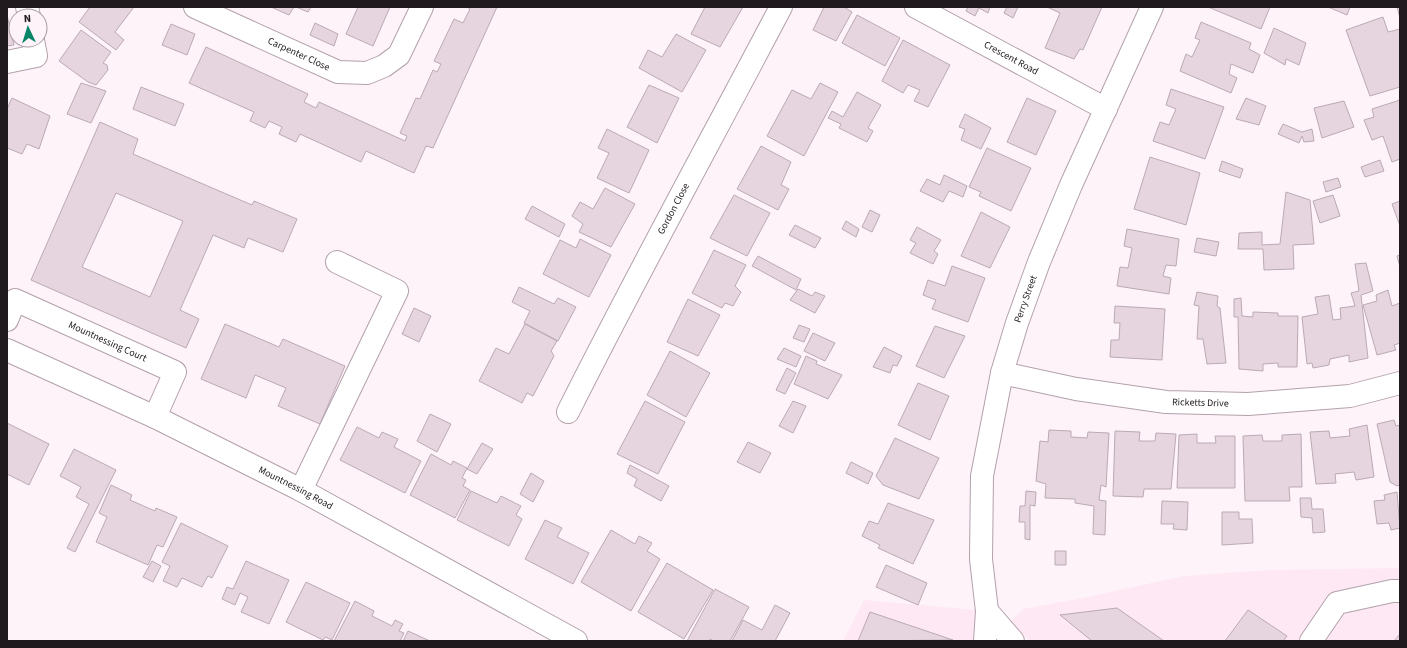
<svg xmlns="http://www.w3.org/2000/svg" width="1407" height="648" font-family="'Source Sans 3',sans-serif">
<rect width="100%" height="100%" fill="#fff3fa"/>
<path fill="#fde8f4" d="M1400,568V641H1031L1008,624L1023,609L1083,598L1184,576L1270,570Z
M864,600L987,611L985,641H843Z"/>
<path fill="#e6d4de" stroke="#bba9b4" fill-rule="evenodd" d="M90,7H134L115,32L124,40L116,50L79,22Z
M271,7H294L289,15Z
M296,7H311L308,12Z
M358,7H390L373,46L346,34Z
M467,7H497L433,148L426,146L414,173L366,151L361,162L300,134L296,142L279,134L282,127L269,121L265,128L250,121L254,112L189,83L206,47L308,94L304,102L316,108L319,102L405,141L407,136L400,133L416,98L420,99L433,70L437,72L441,64L434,61L454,19L463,23L470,9Z
M705,7H743L720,47L691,34Z
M824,7H844L852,12L836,41L813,30Z
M968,7H990L988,13L979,8L975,16L966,11Z
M1007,7H1018L1013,18L1004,13Z
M1047,7H1102L1083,50L1080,49L1074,59L1045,48L1060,13Z
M1208,7H1270L1261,29Z
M1328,7H1350L1347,15Z
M1397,7H1400V18Z
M7,15L14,45L7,46Z
M857,15L900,38L885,66L842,43Z
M1383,17L1388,32L1400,29V87L1370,96L1346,30Z
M1201,22L1251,43L1249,49L1260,55L1253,73L1231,64L1229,74L1237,78L1231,93L1180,71L1186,54L1192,57L1200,40L1195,38Z
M315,23L338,34L334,46L310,35Z
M171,24L195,34L187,55L162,45Z
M1274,28L1306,43L1299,65L1286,59L1285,65L1264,53Z
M81,30L111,52L103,63L107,65L108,70L96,85L88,82L59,61Z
M676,34L706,50L682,92L639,68L648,50L662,57Z
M903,40L950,65L928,107L914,101L920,90L908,85L903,93L882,81Z
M81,83L106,91L91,123L67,114Z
M820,83L838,92L804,156L767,136L792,90L811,99Z
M649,85L679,98L657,143L627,127Z
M141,87L184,104L175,126L133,109Z
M1171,89L1224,107L1205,159L1153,141L1160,122L1169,125L1176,109L1166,105Z
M857,92L881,105L868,128L873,131L867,142L839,128L841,124L828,118L832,111L843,117Z
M12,98L50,116L39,149L27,144L22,154L7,148V109Z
M1027,98L1056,111L1036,155L1007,142Z
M1246,98L1266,106L1259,125L1236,119Z
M1400,100V159L1392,162L1383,136L1372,140L1364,120L1374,117L1372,109Z
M1344,101L1354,127L1322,138L1314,108Z
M965,114L991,128L981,149L961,140L965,129L959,127Z
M100,122L138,139L133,154L252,205L254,201L297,219L283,252L248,238L244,248L213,235L180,310L199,319L186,348L31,280ZM116,193L183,221L150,297L82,267Z
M1283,124L1302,132L1312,129L1314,141L1304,142L1302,136L1299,143L1278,134Z
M607,129L649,150L629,193L597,178L609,153L598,148Z
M761,146L791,162L781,185L789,189L778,210L737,189Z
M987,148L1031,168L1011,211L979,196L981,192L969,187Z
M1150,157L1200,173L1186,225L1134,209Z
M1380,160L1384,171L1365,177L1361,167Z
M1222,161L1243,169L1240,178L1219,171Z
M944,175L967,186L963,197L949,191L943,202L920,191L927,179L940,185Z
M1338,178L1341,187L1326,192L1323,182Z
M605,188L635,204L611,247L579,232L583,224L572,216L580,202L593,209Z
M1286,192L1310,200L1314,244L1293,245L1294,269L1264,270L1263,249H1238L1239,233L1262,232V245L1280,244Z
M734,195L770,213L747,256L710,238Z
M1333,195L1340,216L1320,223L1313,201Z
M1400,201V226L1392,204Z
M532,206L565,224L559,237L525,219Z
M870,210L880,215L872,232L862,227Z
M981,212L1010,227L990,268L961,256Z
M846,221L859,229L856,237L842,229Z
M795,225L821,238L815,248L789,235Z
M917,227L941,240L934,251L938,254L933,264L910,253L916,243L910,240Z
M1127,229L1179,239L1176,266L1166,265L1163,276L1171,278L1169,294L1117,286L1120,267L1128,268L1132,248L1124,246Z
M1197,238L1219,242L1216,256L1194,252Z
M580,239L611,255L589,297L543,274L560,240L576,248Z
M714,250L746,265L735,286L741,292L733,306L725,303L722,308L692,293Z
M1400,255V267L1397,256Z
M758,256L801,279L796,290L752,266Z
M1366,263L1373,291L1361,295L1368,358L1349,362V355L1330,359L1329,365L1313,368L1312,363L1307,364L1302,317L1318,314L1315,297L1329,295L1333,320L1341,319L1340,308L1355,306L1351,293L1359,291L1355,264Z
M952,266L985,278L968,322L932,309L936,300L923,295L928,280L945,286Z
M519,287L554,304L558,298L576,307L558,341L524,323L530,311L512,302Z
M798,289L812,296L815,292L825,296L815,313L790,300Z
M1388,290L1392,306L1400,303V343L1394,345L1396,350L1377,355L1363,305L1377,301L1376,295Z
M1197,292L1218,296L1217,306L1220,308L1226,363L1207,364L1203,339H1197L1199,306L1194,305Z
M1241,298L1242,316L1253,317V312L1278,313V316H1298L1297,367H1278V363L1263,364V371L1239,369L1238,317H1234V299Z
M688,299L720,315L698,356L667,342Z
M1115,306L1165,309L1162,360L1110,357L1111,340H1119L1120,323H1114Z
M414,308L431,316L419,342L402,334Z
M225,324L279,347L283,339L345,366L320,424L278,406L286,388L255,375L246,398L201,379Z
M525,324L557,341L551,351L554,356L533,396L527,393L522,403L479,381L496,348L509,354Z
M799,325L810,329L804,342L793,338Z
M935,326L965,336L944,378L916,366Z
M813,333L835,343L825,361L804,351Z
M884,347L902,356L897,366L893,365L890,373L873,367Z
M784,348L801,356L796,367L777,359Z
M670,351L710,373L686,417L647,395Z
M806,356L817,361L816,364L842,375L828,399L794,384Z
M787,368L796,373L785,394L776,390Z
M918,383L949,396L930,440L898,425Z
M645,401L685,422L658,474L617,454Z
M793,401L806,406L793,433L779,426Z
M430,414L451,424L437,452L417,441Z
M1394,420L1396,426L1400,425V485L1397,486L1390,482L1377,424Z
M7,423L49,444L29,485L7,474Z
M1367,425L1374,477L1356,480L1354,472L1335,474L1336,483L1316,484L1310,432L1329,431L1330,438L1350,436L1349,429Z
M357,427L379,438L382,432L398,439L394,447L421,461L405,493L340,460Z
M1049,430L1071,431V437L1087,438L1088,432L1109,433L1106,487L1101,485L1099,500L1106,501L1105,535L1093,534L1094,506L1075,503V499L1045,498L1046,484L1036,481L1040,441L1048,442Z
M1115,431L1140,432L1139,441H1155L1156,433L1176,434L1171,489H1144L1143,497L1113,496Z
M1197,434V443H1216L1215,436H1235V488H1177L1179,435Z
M1301,434L1302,487H1289L1290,501H1245L1243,436L1262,435L1263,441H1282V435Z
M895,438L939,458L919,499L883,485L876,476Z
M748,442L771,453L760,473L737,462Z
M482,443L493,449L477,474L467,469Z
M74,449L116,470L75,552L67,548L89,504L76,497L81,487L60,476Z
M431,454L451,465L453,461L467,468L462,478L466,480L463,486L470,490L455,518L410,495Z
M851,462L873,473L868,484L846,473Z
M630,465L669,486L661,501L634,486L637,479L627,473Z
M531,473L544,481L533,502L520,494Z
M111,485L132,495L130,500L155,511L156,508L177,517L163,547L157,545L148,565L96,542L107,517L99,513Z
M471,491L497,503L501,496L521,506L516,515L522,519L509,546L457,520Z
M1026,491L1036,492L1035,506L1030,505V540L1025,539V522H1019L1020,506H1025Z
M1397,492L1400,528L1391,530L1389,523L1377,524L1374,501L1385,500L1384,495Z
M1300,498H1311L1312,509H1323L1325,532L1313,533L1312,518L1301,517Z
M1162,501L1188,502L1187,530L1173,529L1174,524H1161Z
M888,503L934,520L913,564L878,548L880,545L862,536L869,521L878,524Z
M1222,512H1239V519H1252L1253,543L1222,545Z
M545,520L562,528L557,537L589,553L573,584L525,559Z
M181,523L228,546L212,578L208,576L202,587L182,578L177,587L163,581L170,566L162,562Z
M611,530L635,544L639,536L652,543L647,551L660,559L631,611L581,582Z
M1055,551H1066V565H1055Z
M152,561L161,566L153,582L143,577Z
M246,561L289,580L269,624L241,612L248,597L240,593L235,605L222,599L227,587L233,589Z
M667,563L713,590L684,639L638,612Z
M886,565L927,583L918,605L876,587Z
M306,582L350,603L332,640L325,637L323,640L286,622Z
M715,589L749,607L730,641H714L710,639L709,641H687Z
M355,601L374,611L372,616L392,626L395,620L403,624L399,631L404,633L400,641H334Z
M775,605L790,613L775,641H732L743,620L762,630Z
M1117,608L1164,641H1092L1060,615Z
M1248,610L1287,636L1283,641H1225Z
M870,612L953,640L858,641Z
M408,631L430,641H403Z
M1400,634V641H1394Z"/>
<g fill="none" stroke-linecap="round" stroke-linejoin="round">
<defs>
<g id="minor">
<path d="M27,7L29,16"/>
<path id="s1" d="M195,7L338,72L367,73L384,66L399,55L422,7"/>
<path id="s2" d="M916,7L1106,109"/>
<path d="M7,62L36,56L33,40"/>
<path id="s3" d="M7,320L15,300L175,372L155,417"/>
<path id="s4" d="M7,350L155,417L301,490L576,641"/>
<path id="s5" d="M1002,373L1076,389L1166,402L1248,404L1350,396L1400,383"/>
<path id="s6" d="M568,412C636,276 710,142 781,7"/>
<path d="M301,490L397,291L337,262"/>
<path d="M987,611L1013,641"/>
<path id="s7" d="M985,641L987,611L981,559L982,476L1002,373L1017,323L1039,262L1071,185L1152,7"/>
<path d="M1311,641L1337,603L1392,591H1400"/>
</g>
</defs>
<use href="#minor" stroke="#b2a1ab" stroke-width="24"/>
<use href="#minor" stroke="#fff" stroke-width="22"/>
</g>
<g text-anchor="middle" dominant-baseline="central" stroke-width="3" stroke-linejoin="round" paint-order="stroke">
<g font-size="10" fill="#201a1e" stroke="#fff3fa">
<text stroke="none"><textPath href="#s1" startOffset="114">Carpenter Close</textPath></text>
<text stroke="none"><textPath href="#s2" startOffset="108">Crescent Road</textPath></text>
<text stroke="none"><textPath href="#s6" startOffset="229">Gordon Close</textPath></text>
<text stroke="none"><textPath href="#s7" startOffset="348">Perry Street</textPath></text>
<text stroke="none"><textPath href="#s3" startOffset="123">Mountnessing Court</textPath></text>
<text stroke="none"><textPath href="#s5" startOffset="201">Ricketts Drive</textPath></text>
<text stroke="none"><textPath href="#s4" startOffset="320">Mountnessing Road</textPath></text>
</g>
</g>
<rect width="1407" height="648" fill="none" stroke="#201a1e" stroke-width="16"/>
<g transform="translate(28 28) rotate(356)"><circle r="19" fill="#fff3fa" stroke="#a69ca2"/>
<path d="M0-3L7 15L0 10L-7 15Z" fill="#078566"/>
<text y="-6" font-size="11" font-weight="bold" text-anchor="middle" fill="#201a1e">N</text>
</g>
</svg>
